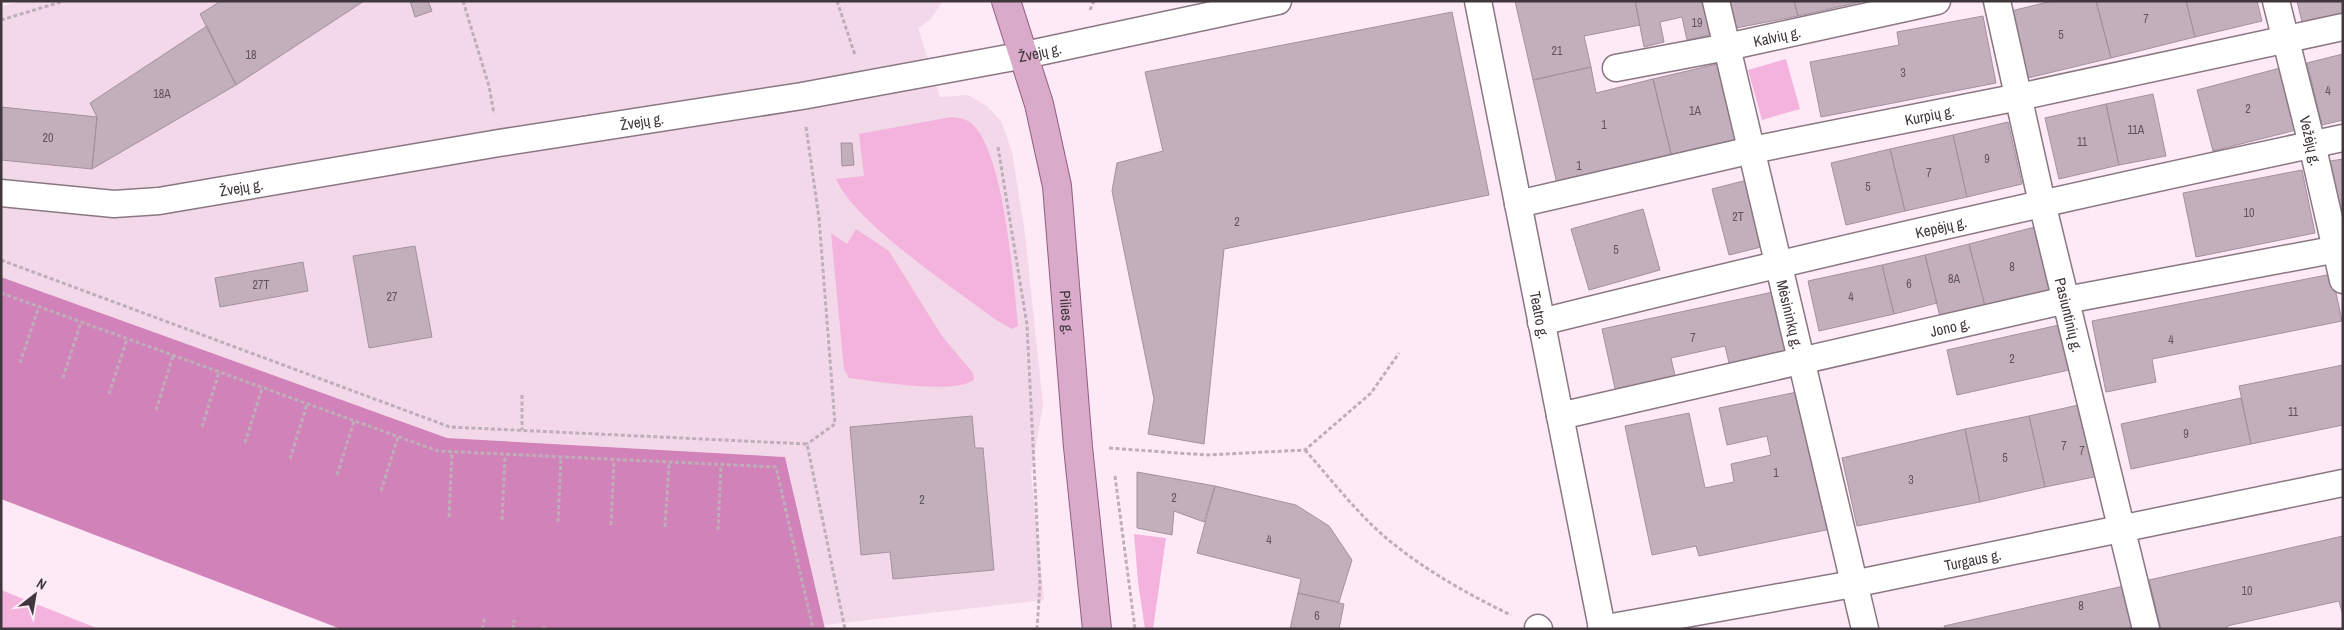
<svg xmlns="http://www.w3.org/2000/svg" width="2344" height="630" font-family="'Archivo Narrow',sans-serif">
<rect width="100%" height="100%" fill="#fee9f6"/>
<path fill="#f3d8e9" d="M20,1H943L930,20L918,28L940,97L968,95L987,106L1001,121L1012,152L1025,234L1043,405L1031,473L1044,600L824,625L785,457L447,438L1,277V7Z"/>
<path fill="#f3b3dd" d="M1786,59L1800,109L1762,120L1748,70Z
M951,117C956,118 962,118 966,120C1004,137 1014,287 1018,326L1012,329L996,320C955,289 854,222 836,179L864,176L859,134Z
M856,229L889,251L942,336L973,373L974,380C952,395 877,381 849,378L844,369L831,233L847,244Z
M1134,534L1166,538L1153,629H1145L1138,582Z
M1,590L99,629H1Z"/>
<path fill="#d182b8" d="M1,277L447,438L785,457L825,629H341L1,499Z"/>
<path fill="#c3afbc" stroke="#a3919d" d="M221,1H364L236,85L200,14Z
M410,1H428L432,11L415,17Z
M1515,1H1635L1640,25L1584,36L1591,67L1533,80Z
M1635,1H1705L1713,34L1687,40L1682,17L1660,22L1664,42L1644,47Z
M1730,1H1794L1798,16L1736,28Z
M1794,1H1860V2L1798,16Z
M2052,1H2096L2111,58L2028,78L2011,11Z
M2096,1H2186L2195,37L2111,58Z
M2186,1H2257L2262,21L2195,37Z
M2297,1H2343V13L2302,22Z
M1452,12L1489,195L1224,249L1204,444L1148,434L1154,399L1112,191L1117,163L1163,151L1145,72Z
M1983,16L1996,83L1821,117L1810,62L1899,45L1897,32Z
M207,26L236,85L92,169L97,117L90,103Z
M2343,54V120L2322,125L2307,63Z
M1717,64L1736,143L1672,158L1653,79Z
M1591,67L1596,93L1653,79L1672,158L1557,184L1533,80Z
M2284,67L2300,129L2213,151L2197,90Z
M2153,94L2166,156L2119,165L2106,104Z
M2106,104L2119,165L2059,179L2045,118Z
M1,107L97,117L92,169L1,160Z
M2008,122L2022,184L1967,197L1953,135Z
M1953,135L1967,197L1905,211L1890,149Z
M841,143H852L854,165L842,166Z
M1890,149L1905,211L1846,225L1831,163Z
M2343,159V225L2330,161Z
M2302,170L2315,233L2196,257L2183,193Z
M1747,180L1765,246L1729,255L1712,189Z
M1643,209L1660,270L1589,290L1571,229Z
M2039,226L2055,291L1985,306L1969,244Z
M1969,244L1985,306L1940,317L1925,255Z
M415,246L432,337L369,348L353,256Z
M1925,255L1937,303L1894,314L1882,265Z
M303,262L308,291L220,307L215,278Z
M1882,265L1894,314L1819,331L1808,281Z
M2332,274L2342,321L2152,359L2156,382L2106,392L2092,321Z
M1773,292L1787,355L1730,367L1725,346L1671,358L1676,380L1616,393L1602,329Z
M2068,323L2078,368L1957,395L1947,350Z
M2343,365V425L2251,444L2239,386Z
M1802,391L1831,529L1699,556L1696,546L1652,555L1625,426L1689,413L1705,488L1734,482L1731,464L1771,455L1767,436L1727,445L1719,408Z
M2241,398L2251,444L2131,469L2121,424Z
M2083,404L2099,476L2045,487L2029,416Z
M972,416L975,448H983L994,570L893,579L890,552L861,555L850,427Z
M2029,416L2045,487L1980,502L1965,429Z
M1965,429L1980,502L1857,526L1842,458Z
M1137,472L1215,486L1204,522L1174,511L1172,535L1137,528Z
M1215,486L1296,505L1329,526L1352,560L1339,602L1298,593L1301,579L1197,553Z
M2343,536V616L2339,601L2227,626L2228,629H2161L2149,580Z
M2124,586L2133,629H1945L1944,626Z
M1298,593L1344,604L1339,629H1290Z"/>
<g fill="none" stroke-linecap="round" stroke-linejoin="round">
<defs>
<g id="street">
<path id="s1" d="M1478,1L1602,628"/>
<path id="s2" d="M1716,1L1865,629"/>
<path id="s3" d="M1997,1L2042,203L2146,629"/>
<path id="s4" d="M2276,1L2312,144L2343,280"/>
<path id="s5" d="M1616,68L1727,47L1937,1"/>
<path id="s6" d="M1,193L114,204L159,201L499,143L802,96L1025,55L1278,1"/>
<path id="s7" d="M1518,204L1752,150L2019,97L2343,27"/>
<path id="s8" d="M1541,322C1807,256 2075,195 2343,138"/>
<path id="s9" d="M1560,416L2066,300L2343,248"/>
<path d="M1538,628L1539,629"/>
<path id="s10" d="M1601,629L1853,584L2343,483"/>
</g>
<g id="primary">
<path id="s11" d="M1006,1L1039,104L1057,186L1078,447L1097,629"/>
</g>
</defs>
<use href="#street" stroke="#897782" stroke-width="29"/>
<use href="#primary" stroke="#925d82" stroke-width="30"/>
<path stroke="#bfaeb9" stroke-width="3" stroke-dasharray="4 2.5" stroke-linecap="butt" d="M463,1L489,86L494,114
M837,1L855,55
M1090,10L1094,1
M1,20L64,1
M806,127L819,218L835,424L807,444
M998,147L1027,325L1040,584L1037,629
M1,260L450,427L807,444L845,629
M1,293L438,451L776,467L813,629
M20,363L39,306
M63,378L81,322
M109,394L127,339
M522,395V430
M156,410L173,356
M202,427L219,372
M245,443L262,388
M1109,448L1206,455L1305,450L1371,393L1399,353
M1305,450C1331,479 1356,512 1385,537C1423,569 1467,594 1511,615
M290,459L307,404
M337,475L354,421
M1115,476L1135,629
M381,491L398,437
M449,517L452,452
M502,520L505,455
M558,522L561,457
M611,525L614,460
M665,527L669,463
M718,530L721,465
M482,629L485,617
M513,629L514,620
M544,629V626"/>
<use href="#street" stroke="#fff" stroke-width="26"/>
<use href="#primary" stroke="#d9aaca" stroke-width="28"/>
</g>
<g text-anchor="middle" dominant-baseline="central" stroke-width="4" stroke-linejoin="round" paint-order="stroke">
<g font-size="12" fill="#60555c">
<text x="2146" y="19">7</text>
<text x="1697" y="23">19</text>
<text x="2061" y="35">5</text>
<text x="1557" y="51">21</text>
<text x="251" y="55">18</text>
<text x="1903" y="73">3</text>
<text x="2328" y="91">4</text>
<text x="162" y="94">18A</text>
<text x="2248" y="109">2</text>
<text x="1695" y="111">1A</text>
<text x="1604" y="125">1</text>
<text x="2136" y="130">11A</text>
<text x="48" y="138">20</text>
<text x="2082" y="142">11</text>
<text x="1987" y="159">9</text>
<text x="1579" y="166">1</text>
<text x="1929" y="173">7</text>
<text x="1868" y="187">5</text>
<text x="2249" y="213">10</text>
<text x="1738" y="217">2T</text>
<text x="1237" y="222">2</text>
<text x="1616" y="250">5</text>
<text x="2012" y="267">8</text>
<text x="1954" y="279">8A</text>
<text x="1909" y="284">6</text>
<text x="261" y="285">27T</text>
<text x="392" y="297">27</text>
<text x="1851" y="297">4</text>
<text x="1693" y="338">7</text>
<text x="2171" y="340">4</text>
<text x="2012" y="359">2</text>
<text x="2293" y="412">11</text>
<text x="2186" y="434">9</text>
<text x="2064" y="446">7</text>
<text x="2082" y="451">7</text>
<text x="2005" y="458">5</text>
<text x="1776" y="473">1</text>
<text x="1911" y="480">3</text>
<text x="1174" y="498">2</text>
<text x="922" y="500">2</text>
<text x="1269" y="540">4</text>
<text x="2247" y="591">10</text>
<text x="2081" y="606">8</text>
<text x="1317" y="616">6</text>
</g>
<g font-size="15" fill="#3f373c" stroke="#fee9f6">
<text stroke="none"><textPath href="#s5" startOffset="164">Kalvių g.</textPath></text>
<text stroke="none"><textPath href="#s6" startOffset="1052">Žvejų g.</textPath></text>
<text stroke="none"><textPath href="#s7" startOffset="421">Kurpių g.</textPath></text>
<text stroke="none"><textPath href="#s6" startOffset="648">Žvejų g.</textPath></text>
<text stroke="none"><textPath href="#s4" startOffset="144">Vežėjų g.</textPath></text>
<text stroke="none"><textPath href="#s6" startOffset="242">Žvejų g.</textPath></text>
<text stroke="none"><textPath href="#s8" startOffset="411">Kepėjų g.</textPath></text>
<text stroke="none"><textPath href="#s11" startOffset="319">Pilies g.</textPath></text>
<text stroke="none"><textPath href="#s1" startOffset="320">Teatro g.</textPath></text>
<text stroke="none"><textPath href="#s2" startOffset="322">Mėsininkų g.</textPath></text>
<text stroke="none"><textPath href="#s3" startOffset="322">Pasiuntinių g.</textPath></text>
<text stroke="none"><textPath href="#s9" startOffset="400">Jono g.</textPath></text>
<text stroke="none"><textPath href="#s10" startOffset="378">Turgaus g.</textPath></text>
</g>
</g>
<rect width="2344" height="630" fill="none" stroke="#3f373c" stroke-width="5"/>
<g transform="translate(35 595) rotate(31)" stroke="#fee9f6" stroke-width="4" paint-order="stroke">
<path d="M0-4L9 19L0 12L-9 19Z" fill="#3f373c"/>
<text y="-8" font-size="14" font-weight="bold" text-anchor="middle" fill="#3f373c">N</text>
</g>
</svg>
